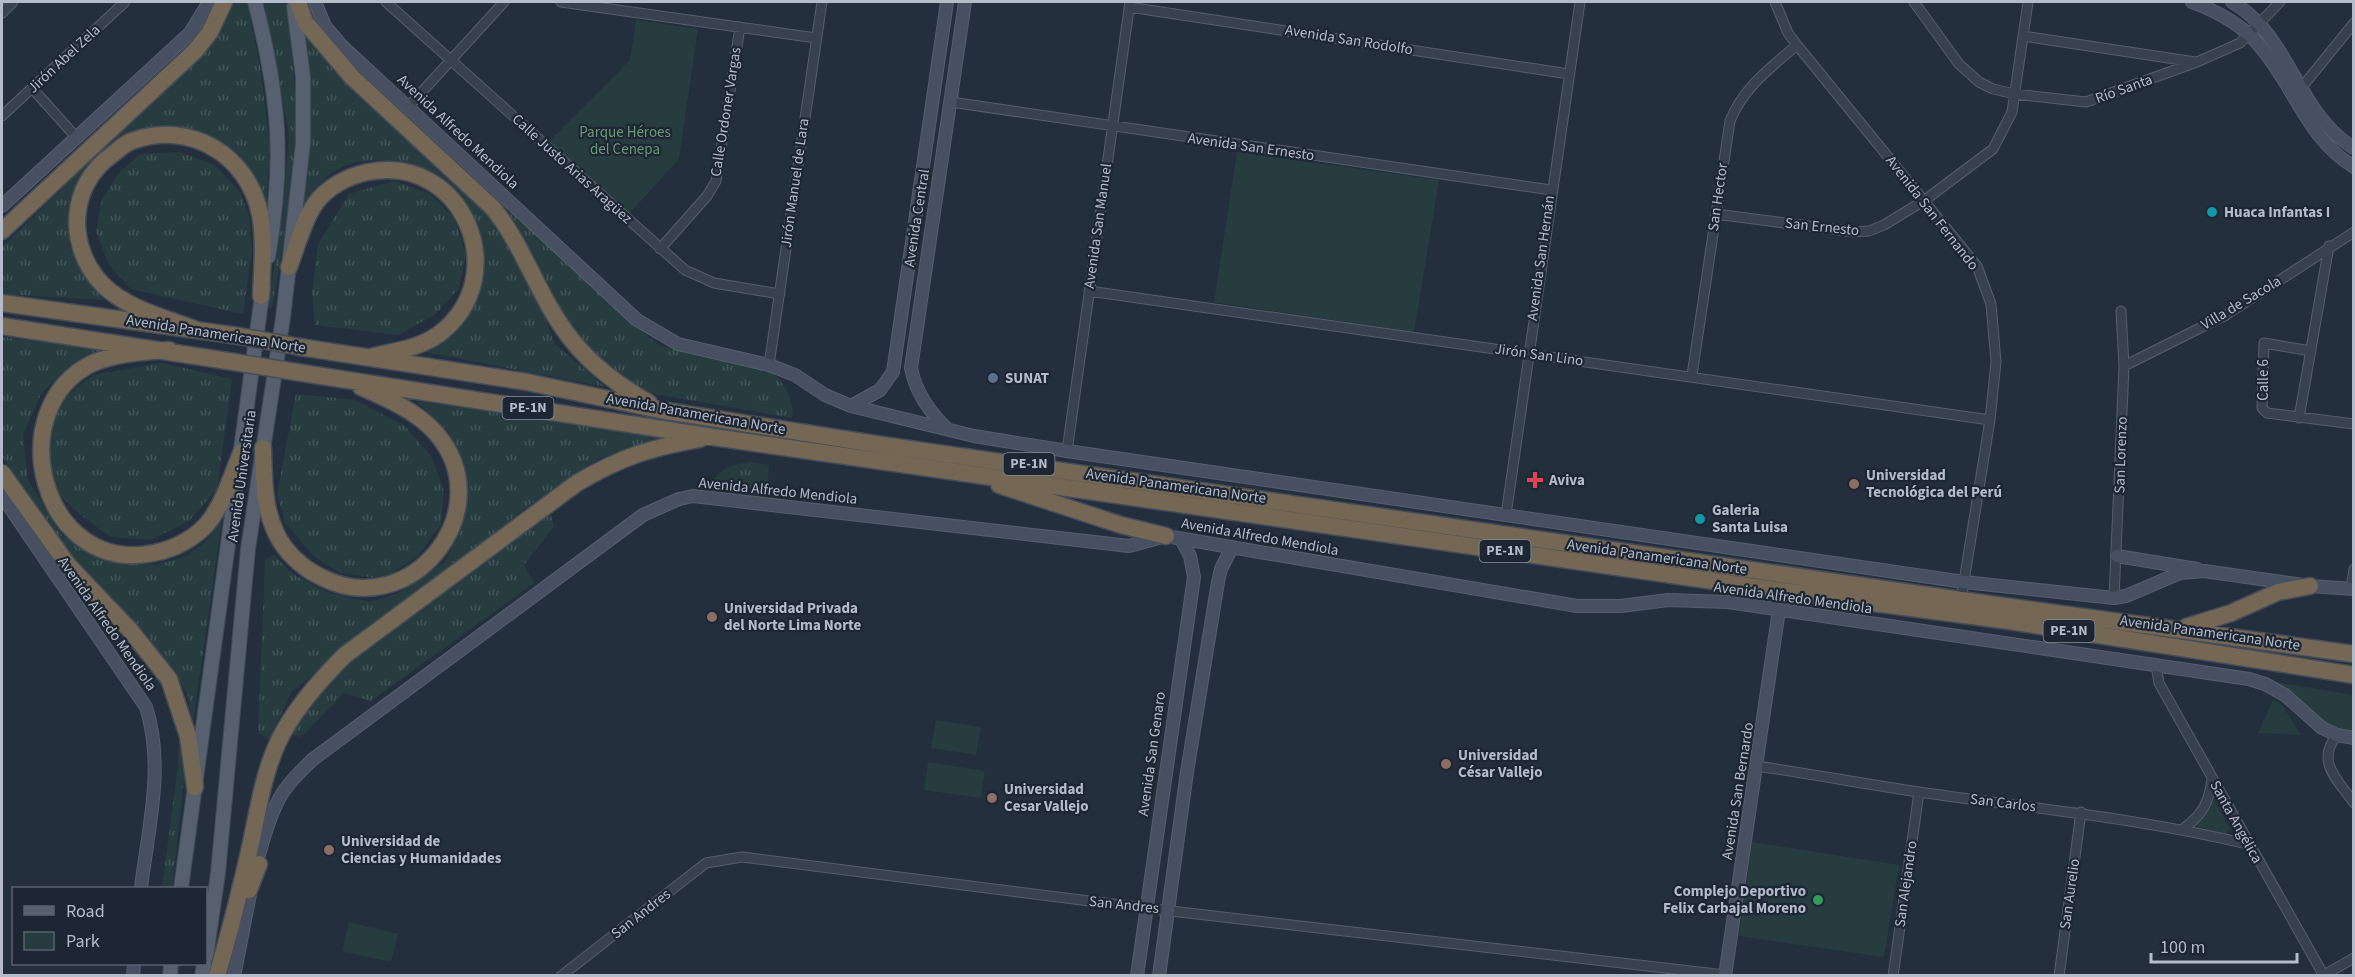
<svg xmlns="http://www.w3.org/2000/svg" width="2355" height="977" font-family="'Source Sans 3',sans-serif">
<defs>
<pattern id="grass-tufts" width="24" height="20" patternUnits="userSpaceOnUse" patternTransform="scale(1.5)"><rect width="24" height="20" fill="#263c3f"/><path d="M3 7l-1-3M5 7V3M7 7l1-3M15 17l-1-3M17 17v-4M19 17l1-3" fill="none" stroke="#435659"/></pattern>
</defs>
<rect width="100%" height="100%" fill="#242f3e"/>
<path fill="url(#grass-tufts)" d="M230,2H247L260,66L270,146L265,223L254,176L226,146L182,129L135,136L74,192L69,246L89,281L104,300L2,294V247L189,65Z
M264,2H285L287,7C291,47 296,86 296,126C296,187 282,248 272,308L268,307L283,212L289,134Z
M302,34H309L482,203L531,281L555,344L605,387L426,352C443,339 461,326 470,307C475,297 471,277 471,266C470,254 473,221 468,212C446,164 356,139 320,184C311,195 305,211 298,224Z
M179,152L215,165L241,193L249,218L252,249L243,314L131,289L109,265L96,231L102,199L118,174L140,154Z
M454,155L638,329L661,346L769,370C783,380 796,401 792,418L649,393L616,375L577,339L535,260L505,211L450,157Z
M394,181L430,194L454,218L466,254L459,288L436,314L398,335L315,325L312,293L318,244L349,194Z
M2,337L108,350L69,365L41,394L23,435L28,480L62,535L100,559L155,565L187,556L205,542L222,519L193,722L187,693L147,635L74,560L2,456Z
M162,363L232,379L217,489L190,520L151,540L111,537L79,514L50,486L44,443L63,399L93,375Z
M296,394L355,400L405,426L431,456L444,491L441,524L417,557L383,579L340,573L314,556L285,523L277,494Z
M416,401L661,437L598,459L528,506L291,692L269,740L258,733L265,560L274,555L293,574L329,593L370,602L398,593L445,562L462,528L466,482L449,432Z
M751,462L769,465L767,501L707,492C716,470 728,465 751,462Z
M550,511L554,526L524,565L534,583L371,701L344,693L301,737L292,734L299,717L343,667Z
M172,719H178L185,770L172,888H162L178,766L179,738Z"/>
<path fill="#263c3f" d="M636,20L698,29L679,159L628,215L549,142L630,60Z
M1237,152L1439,180L1414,332L1214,302Z
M2269,681L2353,695V735L2337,732Z
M2273,700L2282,705L2301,735L2258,733Z
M936,720L981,727L976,755L931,748Z
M928,762L985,771L981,798L924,790Z
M2215,800L2230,829L2226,834L2198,827V823L2211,802Z
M1752,842L1899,865L1884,957L1739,936Z
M349,922L398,934L391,962L342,951Z"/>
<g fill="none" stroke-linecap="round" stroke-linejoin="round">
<defs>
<path id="street" d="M386,2L685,270L714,283L780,294
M561,2L816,38
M1775,2L1788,33L1797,45L1977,266L1991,304L1996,362L1990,420L1961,600
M1914,2L1959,64L1979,82L1993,89L2015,94L2086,102L2197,62L2240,43L2280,2
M1129,7L1569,74
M2,13L13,2
M2023,36L2195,62
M2302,87L2354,23
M32,88L76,137
M951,102L1551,190
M409,106L504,2
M2,116L125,2
M1716,214L1854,232L1869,231L1884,225L1925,200L1993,149L2012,112L2028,2
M660,249L707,196L716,181L740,27
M1089,291L1990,420
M2311,351L2264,343L2262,408L2267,413L2354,424
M769,365L822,2
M2124,366L2226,315L2354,232
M1692,375L1730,121C1743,88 1770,68 1797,45
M2299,418L2329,246
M1067,451L1130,2
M1506,515L1580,2
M2351,588L2354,569
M2114,598L2124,366L2121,311
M2156,665L2159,683L2324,976
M2337,735C2315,762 2338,780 2354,803
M1757,766C1811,774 1865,784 1919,792C2029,808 2139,818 2247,844
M2183,829C2203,814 2209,803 2212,778
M2324,975L2354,958
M561,976L706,863L742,857L1145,908L1725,975
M1893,976L1919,792
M2059,976L2081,812"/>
<path id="secondary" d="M315,2L325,26L342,46L637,320L678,344L769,365L795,375L825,395L851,406L974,436L1067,451L1964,582L2114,598L2126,596L2180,573L2204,571L2310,586L2354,589
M2192,2C2216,11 2241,24 2258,44C2294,84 2306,138 2354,167
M2232,2C2290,35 2297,114 2354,148
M2,206L190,33L209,2
M851,406L880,390L893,372L947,2
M947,429C929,411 916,393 911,368L965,2
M2,496L146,707C165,766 148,829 141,888
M2117,556L2197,569
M133,976L134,964
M234,976C245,925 256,843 279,799C287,784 300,772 312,760L643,515L679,499L693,496L1129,546L1166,536L1577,606H1621L1668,600L1728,602L2249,679L2265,684L2285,695L2322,728L2337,735L2354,738
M1137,976L1194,577L1190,556L1181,539
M1159,976L1187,772L1218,582L1221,569L1232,547
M1725,976L1779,610"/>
<path id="primary" d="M255,2C279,95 285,161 268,257
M181,888L263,288
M206,956L218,873L248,549L283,318L303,143V77L294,7
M170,976L171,964
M202,976L204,964"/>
<path id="highway" d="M298,2L305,22L352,77L493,208C525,248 539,299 571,339C593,367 620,386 649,403
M2,231L195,51L210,32L224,2
M289,267C297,247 303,221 315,204C327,187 348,176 368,172C463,153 515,277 439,334C420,348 396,351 374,356
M2,303L239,336
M2,326L234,362
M197,330C166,318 127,309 103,285C66,247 68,185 113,154C118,150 125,143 132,141C190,120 248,155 260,214C265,241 262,269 261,296
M300,347L527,382L660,410L882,445L1961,600L2354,654
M169,350C144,352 117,353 93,363C0,407 40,576 154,553C175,549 198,537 211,519C225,499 232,475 241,453
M296,372L713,437L1783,591L2002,620L2354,675
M263,448C264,476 263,506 276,533C285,552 302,568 321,577C412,624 503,508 435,432C416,411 386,398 361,387
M2,473L68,565L130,630L169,679L188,736L195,787
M999,485L1121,525L1166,536
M2186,627L2231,613L2278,592L2310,586
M249,890L259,864
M217,976C230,931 241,888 251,843C259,805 265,763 285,729C301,701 322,678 345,655L577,483C621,457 650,448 700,439"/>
</defs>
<use href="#street" stroke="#565f6c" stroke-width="11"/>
<use href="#secondary" stroke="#565f6c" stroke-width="14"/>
<use href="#primary" stroke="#414a57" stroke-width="16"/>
<use href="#highway" stroke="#434c59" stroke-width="19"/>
<use href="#street" stroke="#38414e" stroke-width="9"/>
<use href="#secondary" stroke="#465061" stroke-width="12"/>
<use href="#primary" stroke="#56606e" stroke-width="14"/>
<use href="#highway" stroke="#746855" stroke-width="16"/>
<defs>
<path id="highway-bridge" d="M239,336L300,347
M234,362L296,372"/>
</defs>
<use href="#highway-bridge" stroke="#434c59" stroke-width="19" stroke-linecap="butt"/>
<use href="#highway-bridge" stroke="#746855" stroke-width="16"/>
</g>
<g fill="#0f9aa8" stroke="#1d2633" stroke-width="2">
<circle cx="2212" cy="212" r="6"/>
<circle cx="1700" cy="519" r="6"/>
</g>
<circle fill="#5c6f8a" stroke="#1d2633" stroke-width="2" cx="993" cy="378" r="6"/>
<path fill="#e0444e" stroke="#1d2633" stroke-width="2" d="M1532 471h6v6h6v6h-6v6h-6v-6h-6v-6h6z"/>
<g fill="#8d6e63" stroke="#1d2633" stroke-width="2">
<circle cx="1854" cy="484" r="6"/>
<circle cx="712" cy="617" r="6"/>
<circle cx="1446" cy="764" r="6"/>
<circle cx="992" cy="798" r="6"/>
<circle cx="329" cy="850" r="6"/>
</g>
<circle fill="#2e9e5b" stroke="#1d2633" stroke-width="2" cx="1818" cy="900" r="6"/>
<g text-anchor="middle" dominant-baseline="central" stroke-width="4.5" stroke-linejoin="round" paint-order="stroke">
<g fill="#1d2633" stroke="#878f9c" stroke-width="1.5">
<rect x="502.5" y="397" width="51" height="22" rx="4.5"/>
<rect x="1003.5" y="453" width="51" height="22" rx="4.5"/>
<rect x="1479.5" y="540" width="51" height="22" rx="4.5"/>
<rect x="2043.5" y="620" width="51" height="22" rx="4.5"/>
</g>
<g font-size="14" font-weight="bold" fill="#b4bcc9">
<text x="528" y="408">PE-1N</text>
<text x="1029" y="464">PE-1N</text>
<text x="1505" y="551">PE-1N</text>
<text x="2069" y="631">PE-1N</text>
</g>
<g font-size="15" fill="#b4bcc9" stroke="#1d2633">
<text transform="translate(1349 40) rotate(9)">Avenida San Rodolfo</text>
<text transform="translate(64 59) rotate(-43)">Jirón Abel Zela</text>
<text transform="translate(2124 89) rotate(-20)">Río Santa</text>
<text transform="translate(726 112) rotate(-81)">Calle Ordoner Vargas</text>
<text transform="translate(458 132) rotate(43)">Avenida Alfredo Mendiola</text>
<text transform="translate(1251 147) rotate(8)">Avenida San Ernesto</text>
<text transform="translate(572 169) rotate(42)">Calle Justo Arias Aragüez</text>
<text transform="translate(795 183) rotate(-82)">Jirón Manuel de Lara</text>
<text transform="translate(1718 197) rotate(-82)">San Hector</text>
<text transform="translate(1932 213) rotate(52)">Avenida San Fernando</text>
<text transform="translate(917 218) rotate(-81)">Avenida Central</text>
<text transform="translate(1098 226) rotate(-82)">Avenida San Manuel</text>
<text transform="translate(1822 227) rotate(6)">San Ernesto</text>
<text transform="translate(1541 258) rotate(-82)">Avenida San Hernán</text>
<text transform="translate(2241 303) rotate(-31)">Villa de Sacola</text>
<text transform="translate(216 334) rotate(9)">Avenida Panamericana Norte</text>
<text transform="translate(1539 355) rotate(8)">Jirón San Lino</text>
<text transform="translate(2263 380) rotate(-90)">Calle 6</text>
<text transform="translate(696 414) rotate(10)">Avenida Panamericana Norte</text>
<text transform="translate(2121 455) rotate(-88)">San Lorenzo</text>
<text transform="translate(242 476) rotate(-82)">Avenida Universitaria</text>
<text transform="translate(1176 486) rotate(8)">Avenida Panamericana Norte</text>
<text transform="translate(778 491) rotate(6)">Avenida Alfredo Mendiola</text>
<text transform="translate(1260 537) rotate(10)">Avenida Alfredo Mendiola</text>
<text transform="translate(1657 557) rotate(8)">Avenida Panamericana Norte</text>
<text transform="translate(1793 598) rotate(8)">Avenida Alfredo Mendiola</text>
<text transform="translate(107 624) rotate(55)">Avenida Alfredo Mendiola</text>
<text transform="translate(2210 633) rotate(8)">Avenida Panamericana Norte</text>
<text transform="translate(1152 754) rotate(-82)">Avenida San Genaro</text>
<text transform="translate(1738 791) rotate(-81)">Avenida San Bernardo</text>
<text transform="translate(2003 803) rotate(7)">San Carlos</text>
<text transform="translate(2236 822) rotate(61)">Santa Angélica</text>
<text transform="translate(1906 884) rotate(-82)">San Alejandro</text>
<text transform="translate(2070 894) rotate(-82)">San Aurelio</text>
<text transform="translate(1124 905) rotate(6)">San Andres</text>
<text transform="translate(641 914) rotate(-38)">San Andres</text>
</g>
<g font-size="15" fill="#6b9a76" stroke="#1d2633">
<text x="625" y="132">Parque Héroes<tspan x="625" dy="17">del Cenepa</tspan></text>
</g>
<g font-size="15" font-weight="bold" fill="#b4bcc9" stroke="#1d2633" text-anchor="start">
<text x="2224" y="212">Huaca Infantas I</text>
<text x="1005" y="378">SUNAT</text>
<text x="1866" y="475">Universidad<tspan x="1866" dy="17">Tecnológica del Perú</tspan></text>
<text x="1549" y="480">Aviva</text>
<text x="1712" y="510">Galeria<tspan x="1712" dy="17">Santa Luisa</tspan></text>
<text x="724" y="608">Universidad Privada<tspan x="724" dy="17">del Norte Lima Norte</tspan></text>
<text x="1458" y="755">Universidad<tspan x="1458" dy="17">César Vallejo</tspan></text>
<text x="1004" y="789">Universidad<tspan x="1004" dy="17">Cesar Vallejo</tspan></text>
<text x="341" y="841">Universidad de<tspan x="341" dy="17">Ciencias y Humanidades</tspan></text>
<text x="1806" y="891" text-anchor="end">Complejo Deportivo<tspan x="1806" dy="17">Felix Carbajal Moreno</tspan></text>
</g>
</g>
<rect width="2355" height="977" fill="none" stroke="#b4bcc9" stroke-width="6"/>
<rect x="12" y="887" width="195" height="78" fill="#1d2633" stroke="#59626f" stroke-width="1.5"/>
<rect x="24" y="906" width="30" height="9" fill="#56606e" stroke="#59626f" stroke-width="1.5"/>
<text x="66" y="917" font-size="18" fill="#b4bcc9">Road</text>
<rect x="24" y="932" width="30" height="18" fill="#263c3f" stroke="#59626f" stroke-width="1.5"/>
<text x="66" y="947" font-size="18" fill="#b4bcc9">Park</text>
<path d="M2151 953v9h146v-9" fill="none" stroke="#b4bcc9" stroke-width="3"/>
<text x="2160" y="953" font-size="18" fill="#b4bcc9" stroke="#1d2633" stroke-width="4.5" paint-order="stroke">100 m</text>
</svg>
